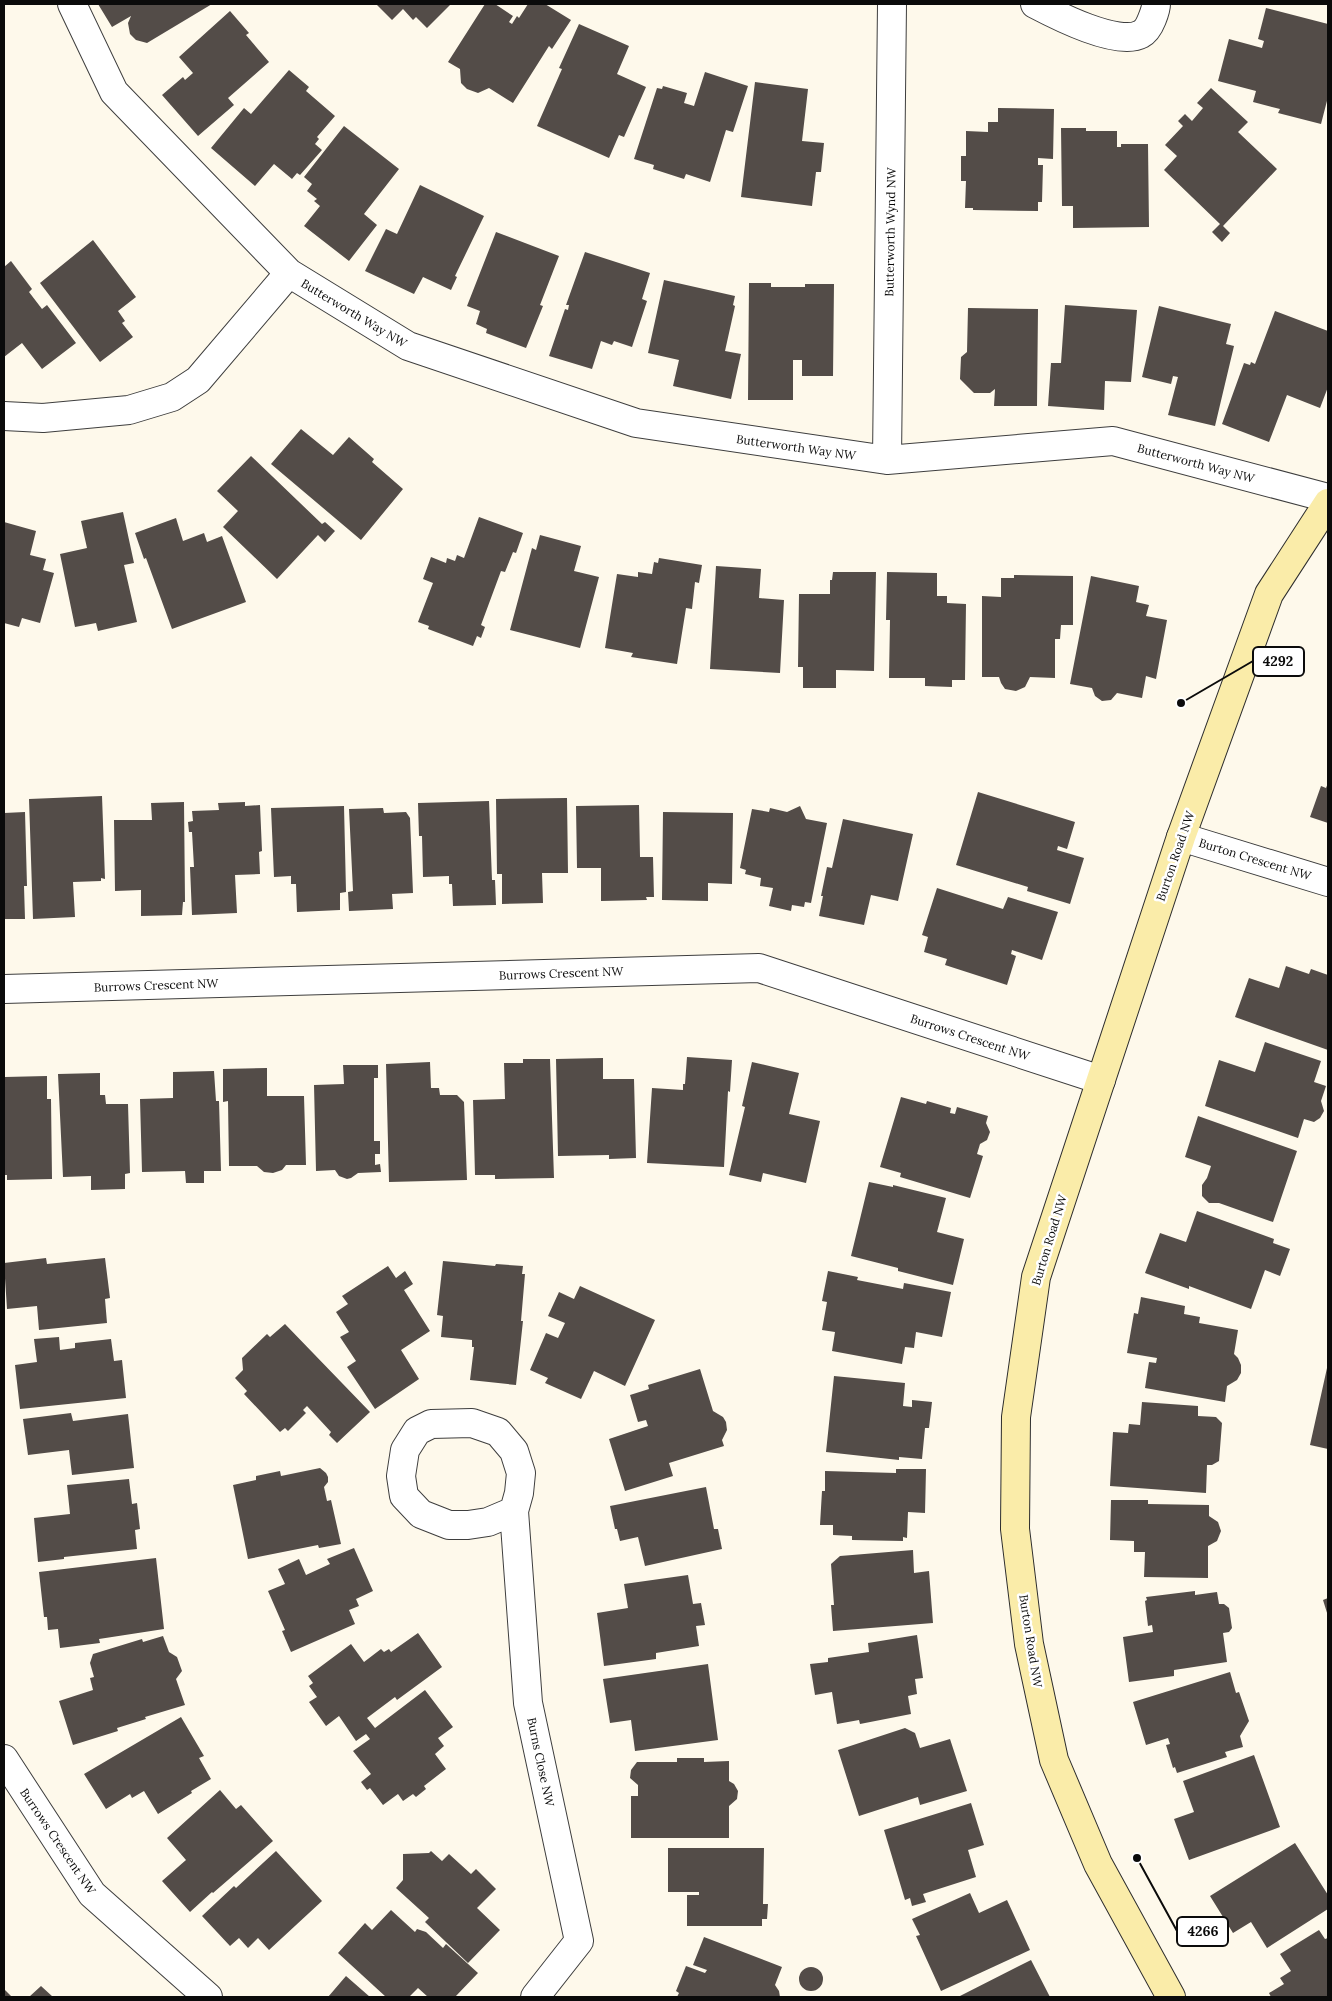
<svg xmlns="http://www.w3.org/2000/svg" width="1332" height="2001" font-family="Lora,serif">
<rect width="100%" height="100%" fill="#fef9eb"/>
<path fill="#534c48" d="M98,4H212L147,43L136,40L130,34L128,23L131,16L112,27Z
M376,4H451L427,28L416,17L413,20L403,9L392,20Z
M485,4H495L513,16L509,22L512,24L517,16L519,18L528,4H545L571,20L552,49L549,46L513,103L489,88L478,93L467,89L461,83L460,69L448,62Z
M1266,8L1328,24V97L1321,124L1278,113L1280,109L1253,102L1256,91L1218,81L1229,39L1262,48L1264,41L1258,39Z
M230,11L249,33L246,35L269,62L228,98L234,105L198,136L162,95L183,77L185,80L193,73L179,57Z
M579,24L629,46L617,74L646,87L624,137L619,135L609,158L537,126L562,69L559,68Z
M289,70L309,87L306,91L335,116L317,137L319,139L315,144L322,150L300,175L297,173L292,179L274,164L255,186L211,148L244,108L251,114Z
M705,72L748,86L733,132L726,130L710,182L686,174L684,179L653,169L654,165L634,159L657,88L662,89L663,86L687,93L684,103L694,106Z
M755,82L808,89L802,141L824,143L821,172H816L812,206L741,197Z
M1211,88L1248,122L1238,132L1277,169L1223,226L1230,233L1222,242L1212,232L1220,224L1164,170L1177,156L1165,145L1183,126L1178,121L1185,114L1192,121L1203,108L1197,103Z
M998,108L1054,109L1053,159L1038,158V165H1043L1042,202H1038V211L973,210V208H965L966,181H961V156H966V131L988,132V122H998Z
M344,126L399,169L364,214L377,225L349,261L304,226L320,206L314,201L317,199L307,191L312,184L304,177Z
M1061,128H1086V131H1117V147H1121V144H1148L1149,227L1073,228V206H1062Z
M420,185L484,216L455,276L457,277L451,290L423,277L414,294L365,271L386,229L397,234Z
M496,232L559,256L540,305L543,306L526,348L486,333L487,329L476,324L480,311L467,306Z
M93,240L136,297L118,311L125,321L122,323L133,337L100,362L40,283Z
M585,252L650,273L642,299L647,301L632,347L614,341L612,345L601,341L592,369L549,356L565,309L568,310L569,305H566Z
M11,261L32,289L29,292L42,309L47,305L76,343L42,369L22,343L4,357V267Z
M664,280L735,296L733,305L735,306L725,351L741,354L731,399L673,386L679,360L648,353Z
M749,283H771V287H805V284H834L833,376H802V360H793V400H748Z
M1065,305L1137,310L1131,382L1105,381L1104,410L1048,406L1051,363H1061Z
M1159,306L1231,324L1226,344L1234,346L1215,426L1168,415L1178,377L1173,376L1171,384L1142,377Z
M968,308L1038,309L1037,406H994L995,389L990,393H974L960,379L961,357L967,352Z
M1275,311L1328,331V387L1320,408L1287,395L1269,442L1222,424L1244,363L1250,365L1251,362L1255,364Z
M301,429L333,455L349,437L374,459L372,462L403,489L361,540L271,464Z
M251,456L322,524L325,522L335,531L325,542L318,535L277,579L223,527L238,511L217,491Z
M123,512L134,563L124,565L137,622L98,631L96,623L75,627L60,554L87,548L81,521Z
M479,517L523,533L516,553L513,552L505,572L501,571L481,625L485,627L481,638L477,636L473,646L428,629L429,626L418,622L433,583L423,579L431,557L446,563L447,558L455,561L457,555L464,558Z
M176,518L183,541L204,533L207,542L222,536L246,602L172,629L146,558L144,559L135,533Z
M4,522L36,531L30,555L46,559L43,570L54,573L40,623L22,618L19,627L4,623Z
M540,535L581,546L574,571L599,577L580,648L510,630L532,548L536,550Z
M659,558L702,565L699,583L695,582L692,609L686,608L677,664L631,657L633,653L605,648L617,574L638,577V572L652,574L654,562L658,563Z
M716,566L761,569L759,598L784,600L780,673L710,669Z
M833,572H876L874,671L836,670V688H803V667H798L799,594H830V580H832Z
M887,572L937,573V596H947V603L966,604L965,680H952V687L925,686V678H889L890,620H886Z
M1014,575L1073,576V625H1061L1060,639H1055V678L1030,677L1025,687L1016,691L1005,689L1001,683L999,677H982V596L1001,597V578H1014Z
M1091,576L1139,586L1136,602L1149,605L1146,616L1167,620L1156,679L1146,676L1142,698L1117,693L1111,700L1102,701L1095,696L1092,688L1070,684Z
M1328,783V823L1310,817L1321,786L1326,788Z
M978,792L1075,822L1067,849L1058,846L1057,850L1084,858L1070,904L1027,891L1028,887L956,865Z
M102,796L105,879L101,878V881L73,882L75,917L33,919L29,799Z
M567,798L568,873H542L543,903L502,904V874H497L496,799Z
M489,801L492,880H495L496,905L453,906L452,884H449V876L423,877L422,836H419L418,803Z
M184,802L185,902H183L182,915L141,916V890L115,891L114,820H152L151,803Z
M245,802V806L260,805L262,851L259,852L260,874L235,875L237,913L192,915L190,867H194L192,832H189L188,822L193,821L192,811L219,810L218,803Z
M639,805L640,857H653L654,897H646L647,900L601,901V868H577L576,806Z
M344,806L346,892L340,893V910L297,912L296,884H291V876L274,877L271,808Z
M800,806L806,819L827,823L811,903L805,902L804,907L792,905L791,911L769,906L773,888L760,886L761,878L745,874L746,870L740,868L752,809L769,812L770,808L787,812Z
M383,808L384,813L406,812L410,818L413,893L392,894L393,909L349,911L348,892L353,891L349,809Z
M25,812L27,886H24L25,919H4V813Z
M663,812L733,813L732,884L708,883V901L662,900Z
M843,819L913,834L898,901L871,895L864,925L819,916L823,896H821L827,867L832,868Z
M937,888L1003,909L1008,897L1058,912L1042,960L1012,950L1011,954L1016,956L1007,985L945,965L947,959L924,952L928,937L922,935Z
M1286,966L1309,974L1311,969L1328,975V1050L1235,1017L1249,978L1279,988Z
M1265,1042L1321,1061L1314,1082L1326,1086L1321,1101L1324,1111L1320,1118L1314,1122L1304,1119L1298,1138L1205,1106L1219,1060L1255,1072Z
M687,1057L732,1060L730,1092L728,1091L724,1167L647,1163L652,1088L683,1090V1084H685Z
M603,1058V1079H634L636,1158L609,1159V1155L558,1156L556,1059Z
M523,1059H550L554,1178L495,1179V1175H475L473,1100L505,1099L504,1063H523Z
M430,1062L431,1088H439L440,1095H457L464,1102L467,1180L389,1182L386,1064Z
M752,1062L799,1073L789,1114L820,1121L806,1183L763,1173L761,1182L729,1175L745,1107L742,1106Z
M343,1065H378V1078H374V1141H380V1154H375V1165L380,1164L381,1172L358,1173L351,1178L347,1179L339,1176L335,1170L316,1171L314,1085L344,1084Z
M267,1068V1096H304L306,1165H286L282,1170L273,1173L264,1172L257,1166H229L228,1101L223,1102V1069Z
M214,1071L216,1101H219L221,1171H204V1183H186L185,1171L142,1172L140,1099L173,1098V1072Z
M100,1073V1095H105L106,1104H128L130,1173L125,1174V1189L91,1190V1176L63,1177L58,1074Z
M47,1076V1099H51L52,1179L7,1180V1175H4L5,1077Z
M901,1097L926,1104L927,1101L951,1108L950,1113L955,1114L957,1107L988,1116L986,1123L990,1132L987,1140L980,1144L977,1154L983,1156L970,1198L900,1177L901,1173L880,1167Z
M1198,1116L1297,1151L1273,1222L1219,1203H1209L1202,1196V1185L1207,1178L1211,1166L1185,1157Z
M869,1182L893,1187V1185L946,1198L937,1232L964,1239L953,1285L898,1271V1268L851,1256Z
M1197,1211L1274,1239L1273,1243L1290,1249L1280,1276L1265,1270L1251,1309L1189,1286V1289L1145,1273L1160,1233L1186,1242Z
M46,1258L47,1264L105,1258L110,1298L105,1299L107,1323L39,1330L37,1306L7,1309L4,1263Z
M443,1261L495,1266L496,1264L523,1266L522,1274H525L521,1321H523L516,1385L470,1380L474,1347H472V1340L441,1337L443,1316L437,1315Z
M388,1266L396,1278L405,1271L413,1284L404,1290L430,1331L401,1350L419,1379L375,1409L347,1367L356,1361L340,1337L349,1332L336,1312L348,1304L342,1296Z
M828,1271L858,1277L857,1280L903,1289L904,1283L951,1292L942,1337L916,1332L914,1348L905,1347L902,1364L832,1351L835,1332L822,1330L827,1302L822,1301Z
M580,1286L655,1320L625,1386L594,1371L581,1399L545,1383L548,1378L530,1370L546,1333L558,1338L565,1323L548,1316L559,1292L574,1299Z
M1141,1297L1185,1306L1184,1314L1200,1317L1199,1323L1238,1330L1234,1354L1238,1358L1241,1365V1373L1237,1380L1227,1386L1225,1402L1145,1388L1149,1362L1156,1363L1157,1358L1127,1353L1134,1313L1138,1314Z
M285,1324L370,1412L337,1443L329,1435L331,1432L307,1406L303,1410L306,1413L288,1431L285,1428L280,1432L244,1394L247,1391L235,1378L243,1370L242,1358L267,1334L270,1337Z
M59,1337L60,1350L75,1348V1343L111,1339L114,1361L122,1360L126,1398L20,1409L15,1365L37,1362L34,1339Z
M1327,1368H1328V1449L1310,1445Z
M700,1369L713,1411L723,1417L726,1422L727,1430L722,1440L724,1446L669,1463L673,1476L625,1491L609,1439L648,1426L646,1420L638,1422L630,1395L649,1389L648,1385Z
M834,1376L905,1383L903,1406L912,1407V1400L932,1402L929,1428H925L922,1459L899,1457V1460L826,1452Z
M1142,1402L1198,1406V1416L1216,1417L1222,1423L1219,1461L1212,1465H1207L1206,1493L1110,1486L1113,1432L1128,1433L1129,1424L1140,1425Z
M71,1413L73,1421L128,1414L134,1468L72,1475L69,1450L28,1455L23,1419Z
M320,1468L326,1473L328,1477V1482L324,1487L327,1501L331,1500L341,1544L319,1548L318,1545L248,1559L233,1485L256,1480V1476L280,1471L281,1476Z
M896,1469H926L925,1513L908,1512L907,1538L903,1537V1541L852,1540V1536L833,1535V1525H820L822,1491H825V1471L896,1473Z
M129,1479L132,1504L137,1503L140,1529L135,1530L137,1549L64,1557V1559L38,1562L34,1518L70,1514L67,1485Z
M706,1487L714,1529H718L722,1549L645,1566L638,1537L620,1541L617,1529H615L610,1506Z
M1111,1500H1148V1504L1209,1505V1516L1218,1522L1221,1531L1217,1541L1208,1546V1578L1144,1577L1145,1552H1134V1541L1110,1540Z
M354,1548L373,1591L356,1599L359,1606L349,1610L355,1624L291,1652L282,1631L285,1630L268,1591L285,1584L278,1569L299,1559L306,1575L330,1564L327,1559Z
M913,1550L914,1573L929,1571L933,1623L833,1631L831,1605H834L831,1564L840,1556Z
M156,1558L164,1629L99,1639L100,1643L60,1648L58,1629L48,1630L47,1617H44L39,1572Z
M688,1575L693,1604L701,1603L705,1625L696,1626L699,1646L656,1653V1659L604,1666L597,1613L628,1608L624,1584Z
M1195,1591V1595L1217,1592L1219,1604H1224L1229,1608L1232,1628L1229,1632L1223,1633L1227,1662L1174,1670V1676L1129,1682L1123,1637L1153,1632L1152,1625L1148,1626L1145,1601L1147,1600L1146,1597Z
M1328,1598V1616L1323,1600Z
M418,1633L442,1667L397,1700L395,1697L367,1718L375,1728L425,1690L453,1727L438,1738L444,1746L435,1754L446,1769L424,1786L426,1789L416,1797L413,1794L403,1801L398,1794L383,1805L370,1788L367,1790L361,1782L371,1774L353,1751L370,1739L366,1734L356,1741L339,1716L326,1726L309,1702L317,1697L309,1686L313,1683L308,1676L351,1644L364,1662L381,1649L384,1652L389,1649L391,1652Z
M917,1635L923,1678L915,1679L917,1694L908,1696L911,1714L860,1724L859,1720L837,1724L832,1692L815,1695L810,1664L828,1662V1658L869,1652L868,1643Z
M163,1636L169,1652L177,1657L182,1671L176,1679L185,1705L145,1717L146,1719L117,1728L118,1731L73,1745L59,1701L93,1690L90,1678L94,1677L90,1663L93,1654L142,1639L143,1642Z
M708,1664L718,1740L635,1751L631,1720L610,1723L603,1679Z
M1230,1672L1236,1693L1239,1692L1249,1721L1240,1736L1243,1747L1225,1752L1227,1757L1177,1773L1175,1767L1173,1768L1166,1745L1170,1744L1168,1738L1146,1745L1133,1702Z
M181,1717L204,1756L199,1758L211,1779L191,1791L192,1793L158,1814L144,1791L132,1798L130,1794L106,1809L84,1774Z
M905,1728L915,1733L920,1748L950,1739L967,1791L920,1805L918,1797L859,1816L838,1750Z
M1254,1755L1280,1827L1189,1860L1174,1819L1194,1812L1183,1781Z
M677,1758H704V1762L729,1761V1781L734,1784L738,1791L737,1799L729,1806V1838H631V1796H638V1785L630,1778L631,1770L637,1762H677Z
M220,1790L236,1809L241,1805L273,1841L213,1893L212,1892L190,1912L162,1881L186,1860L167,1838Z
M971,1803L984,1845L968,1850L976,1877L923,1894L926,1902L912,1906L910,1898L905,1900L884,1830Z
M1295,1843L1328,1895V1909L1267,1948L1251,1922L1233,1933L1210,1896Z
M668,1848H764L763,1904H768L767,1919H762V1926H687V1895H699V1892H668Z
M276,1851L322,1901L269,1950L258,1938L248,1948L239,1938L230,1946L202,1916L234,1886L236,1888Z
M431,1851L442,1861L449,1854L471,1874L476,1869L496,1889L477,1908L500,1930L468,1963L425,1922L429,1918L396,1888L403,1880V1854L429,1853Z
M970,1893L979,1913L1007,1900L1030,1950L941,1991L916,1936L920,1935L912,1919Z
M391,1910L415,1932L417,1929L426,1932L443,1948L446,1944L478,1973L455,1997H428L418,1988L409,1997H386L338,1953L365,1923L372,1930Z
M1319,1930L1325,1939L1328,1938V1997H1271L1269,1993L1284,1984L1280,1978L1291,1971L1280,1954Z
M704,1937L782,1967L775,1985L779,1991L780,1997H677L679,1993L676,1991L686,1966L705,1973L707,1970L693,1965Z
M1031,1960L1050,1997H958Z
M799 1979a12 12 0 1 1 24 0a12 12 0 1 1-24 0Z
M346,1976L370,1997H328Z
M41,1986L53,1997H29Z
M4,1989L12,1997H4Z"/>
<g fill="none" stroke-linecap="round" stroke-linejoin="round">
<defs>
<path id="street" d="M72,4L114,92L289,273L408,346L636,423L887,460L1113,441L1328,498
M1035,4C1056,15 1118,47 1141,34C1147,31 1150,24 1152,19C1154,14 1156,9 1156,4
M4,416L43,418L129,410L172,397L198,380L289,273
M887,460L892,4
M1181,837L1328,882
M4,989L759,968L1101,1080
M514,1511L488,1522L468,1525H449L421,1514L404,1496L401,1476L405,1450L417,1431L431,1424L472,1423L498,1432L514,1451L521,1473L519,1493L514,1511L528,1703L579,1941L535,1997
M4,1759L92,1894L208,1997"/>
<path id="secondary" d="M1171,1997L1098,1864L1054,1760L1029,1644L1015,1529L1016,1417L1036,1277L1181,837L1269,594L1328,503"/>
</defs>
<use href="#street" stroke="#3e3e3e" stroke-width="30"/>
<use href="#secondary" stroke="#2d2d2d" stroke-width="30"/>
<use href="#street" stroke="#fff" stroke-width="28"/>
<use href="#secondary" stroke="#faeca9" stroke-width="28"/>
</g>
<g text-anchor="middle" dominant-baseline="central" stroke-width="5" stroke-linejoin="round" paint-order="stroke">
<g font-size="12" fill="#0b0b0b" stroke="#fff">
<text transform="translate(890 232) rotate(-89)">Butterworth Wynd NW</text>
<text transform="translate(354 313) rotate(31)">Butterworth Way NW</text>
<text transform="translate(796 447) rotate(8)">Butterworth Way NW</text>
<text transform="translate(1196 463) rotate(15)">Butterworth Way NW</text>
<text transform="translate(1175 856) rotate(-71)">Burton Road NW</text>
<text transform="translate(1255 859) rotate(17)">Burton Crescent NW</text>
<text transform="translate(561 973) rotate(-2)">Burrows Crescent NW</text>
<text transform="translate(156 985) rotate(-2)">Burrows Crescent NW</text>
<text transform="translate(970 1037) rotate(18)">Burrows Crescent NW</text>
<text transform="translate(1049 1240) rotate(-73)">Burton Road NW</text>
<text transform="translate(1031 1641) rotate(81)">Burton Road NW</text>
<text transform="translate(541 1762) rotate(78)">Burns Close NW</text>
<text transform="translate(58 1841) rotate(56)">Burrows Crescent NW</text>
</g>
</g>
<path fill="none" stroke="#0b0b0b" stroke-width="2" d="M1181 703L1253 661M1137 1858L1177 1931"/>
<g fill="#0b0b0b" stroke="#fff" stroke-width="2">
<circle cx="1181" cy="703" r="5"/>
<circle cx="1137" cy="1858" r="5"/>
</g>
<g fill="#fff" stroke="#0b0b0b" stroke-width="2">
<rect x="1253" y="647" width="51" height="29" rx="5"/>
<rect x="1177" y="1917" width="51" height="29" rx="5"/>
</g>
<g font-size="14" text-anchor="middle" font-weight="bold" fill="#0b0b0b">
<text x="1278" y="666">4292</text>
<text x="1203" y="1936">4266</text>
</g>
<rect width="1332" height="2001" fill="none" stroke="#0b0b0b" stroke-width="10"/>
</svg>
